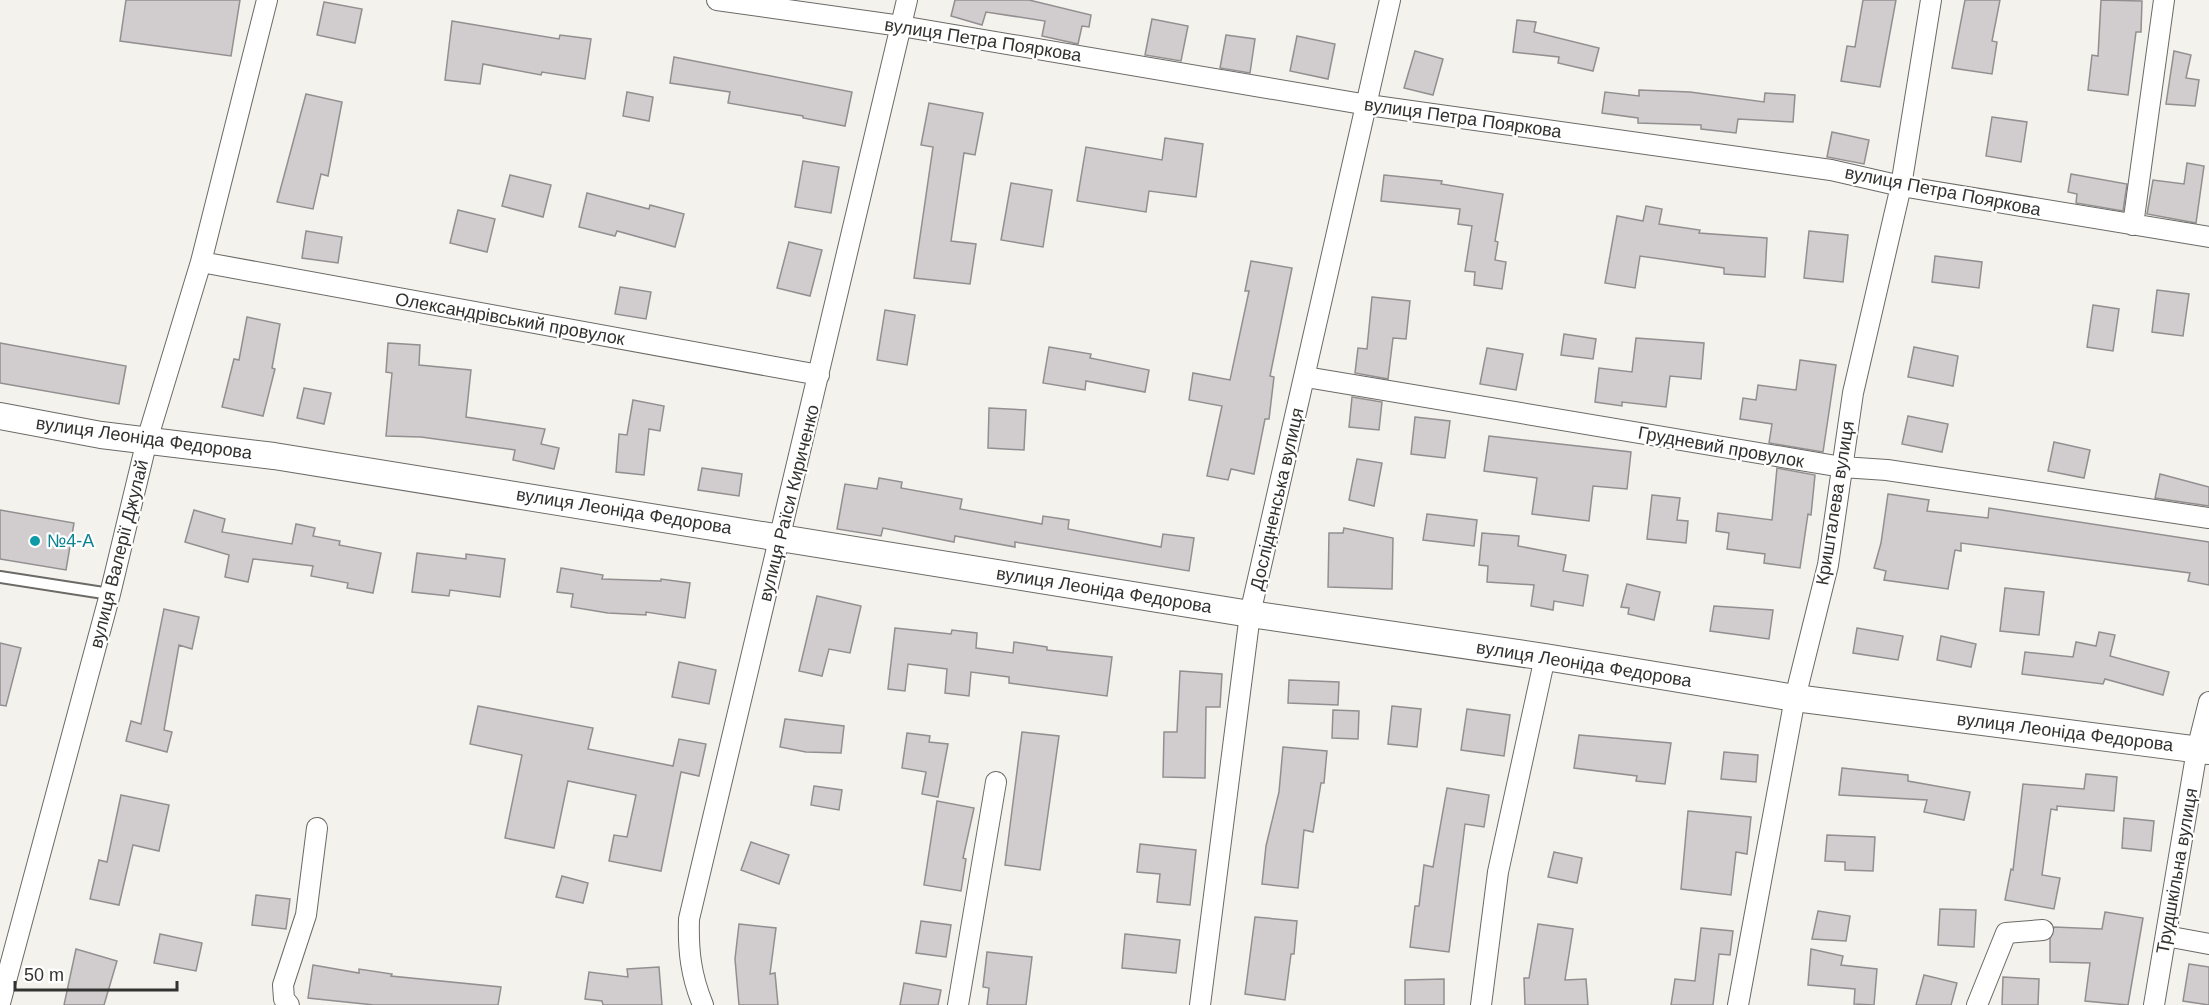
<svg xmlns="http://www.w3.org/2000/svg" width="2209" height="1005" font-family="Helvetica,sans-serif">
<rect width="100%" height="100%" fill="#f3f2ed"/>
<path fill="#d1ccce" stroke="#938f91" stroke-width="1.5" d="M126,0H240L231,56L120,41Z
M955,0H1029L1091,15L1089,27L1082,26L1078,44L1042,36L1045,21L986,12L982,25L951,16Z
M1863,0H1896L1880,87L1841,81L1847,46L1855,47Z
M1965,0H2000L1992,41L1997,42L1992,74L1952,68Z
M2101,0L2142,1L2141,32H2136L2128,95L2088,90L2092,55L2098,56Z
M324,2L362,9L355,43L317,35Z
M1152,19L1188,26L1181,61L1145,55Z
M1517,20L1536,22L1534,32L1599,48L1593,71L1558,63L1559,57L1513,52Z
M452,21L559,39L560,35L591,39L585,79L542,72L541,75L483,64L480,84L445,80Z
M1226,35L1255,39L1250,73L1220,68Z
M1297,36L1335,44L1328,79L1290,71Z
M1415,51L1443,59L1433,95L1404,88Z
M2174,51L2191,55L2186,78L2199,80L2195,106L2166,104Z
M674,57L852,92L845,126L803,118V116L728,103L730,92L670,83Z
M1639,90L1690,92L1764,102L1765,93L1795,95L1793,122L1738,119L1736,133L1701,129V125L1638,123V118L1602,113L1605,92L1639,96Z
M627,92L653,97L649,121L623,116Z
M306,94L342,102L328,176L321,174L313,209L277,202Z
M929,103L983,113L975,155L964,153L951,241L976,244L970,284L914,278L933,147L921,145Z
M1992,117L2027,122L2021,162L1986,156Z
M1832,132L1869,140L1864,164L1827,157Z
M1165,138L1203,144L1196,197L1149,191L1146,212L1077,201L1086,147L1162,160Z
M803,161L839,167L831,213L795,207Z
M2187,163L2204,166L2196,223L2147,214L2153,180L2184,184Z
M2071,174L2127,184L2123,211L2076,203L2077,194L2068,192Z
M510,175L551,185L543,217L502,206Z
M1384,175L1442,181L1441,184L1503,194L1495,241L1498,242L1495,260L1506,262L1502,289L1474,285L1475,272L1465,271L1472,226L1458,224L1460,209L1381,201Z
M1011,183L1052,190L1043,247L1001,240Z
M587,193L649,209L650,205L684,214L675,247L617,231L615,236L579,227Z
M1646,206L1662,209L1659,224L1700,230L1699,233L1767,238L1765,277L1724,274V268L1640,256L1635,288L1605,283L1617,216L1643,221Z
M458,210L495,219L487,252L450,243Z
M306,231L342,237L338,263L302,258Z
M1809,231L1848,235L1843,282L1804,278Z
M789,242L822,250L810,296L777,288Z
M1935,256L1982,262L1979,288L1932,282Z
M1251,261L1292,268L1270,376L1274,377L1269,419H1265L1254,474L1231,469L1228,480L1207,476L1222,406L1189,400L1193,373L1230,380L1249,291H1245Z
M620,287L651,292L646,319L615,314Z
M2157,290L2189,294L2183,336L2152,332Z
M1372,297L1410,301L1406,339L1393,338L1388,379L1355,373L1358,348L1367,349Z
M2093,305L2119,309L2113,351L2087,347Z
M885,310L915,315L907,365L877,360Z
M247,317L280,324L272,368L275,369L263,416L222,407L234,359L239,360Z
M1564,334L1596,339L1593,359L1561,355Z
M1636,338L1704,343L1701,379L1670,376L1666,407L1622,402V406L1595,402L1599,368L1632,372Z
M0,343L126,366L119,404L0,383Z
M388,343L420,345L419,365L471,370L466,417L545,429L541,444L559,448L554,469L513,460L515,450L421,437L386,436L392,373L386,372Z
M1049,347L1091,354L1090,358L1149,370L1145,392L1086,381L1085,390L1043,383Z
M1914,347L1958,356L1953,386L1908,377Z
M1487,348L1523,354L1516,390L1480,384Z
M1800,360L1836,365L1823,452L1769,443L1772,424L1740,419L1743,398L1756,400L1758,385L1796,390Z
M304,388L331,393L324,424L297,418Z
M1352,397L1382,402L1379,430L1349,427Z
M633,400L664,406L660,431L649,429L644,475L616,472L619,434L627,435Z
M989,408L1026,410L1024,450L988,448Z
M1908,416L1948,424L1942,452L1902,444Z
M1415,417L1450,421L1445,458L1411,454Z
M1489,436L1631,452L1627,489L1593,486L1589,521L1532,514L1537,478L1484,471Z
M2054,442L2090,450L2084,478L2048,471Z
M1357,459L1382,463L1374,506L1349,500Z
M702,468L742,474L739,496L698,490Z
M1777,468L1815,475L1811,515L1808,514L1800,568L1764,563L1765,554L1727,549L1729,533L1716,531L1718,513L1772,520Z
M2160,474L2209,487V506L2155,498Z
M879,478L902,482L901,488L962,499L960,509L1042,524L1043,516L1069,520L1068,529L1161,547L1163,534L1194,538L1189,571L1015,542V547L955,536L954,542L883,528L881,536L837,529L845,484L877,489Z
M1888,494L1929,500L1927,511L1988,518L1989,508L2209,542V585L2188,581L2190,573L1961,543V551L1955,550L1948,589L1884,580L1886,571L1874,568L1881,543Z
M1652,495L1680,498L1677,520L1688,521L1686,543L1647,539Z
M0,510L74,523L66,570L0,559Z
M194,510L225,519L222,532L292,544L296,524L315,528L313,536L340,541L339,545L381,553L373,593L347,588L348,583L311,576L313,566L253,559L248,582L225,577L229,555L185,542Z
M1427,514L1477,520L1474,546L1423,540Z
M1344,528L1393,538L1392,589L1328,587L1329,533H1343Z
M1482,533L1519,536L1518,546L1566,555L1563,571L1588,575L1583,606L1554,601L1553,610L1531,606L1534,585L1487,582L1488,566L1479,565Z
M417,553L466,559V554L505,559L500,597L450,590L449,596L412,592Z
M561,568L603,575L602,579L661,581V579L690,583L685,618L646,612V615L608,613L571,607L573,594L557,592Z
M1627,584L1660,592L1654,620L1628,614L1629,608L1621,607Z
M2005,588L2044,592L2039,635L2000,631Z
M817,596L861,606L850,653L829,649L822,676L799,671Z
M1714,606L1773,610L1769,639L1710,631Z
M164,609L199,617L192,649L179,645L164,730L172,732L167,752L126,741L131,721L141,724Z
M895,628L951,634L952,630L977,633L976,648L1013,653L1014,642L1047,647V650L1112,657L1107,696L1009,683V677L971,672L969,696L945,693L947,669L908,664L905,691L888,689Z
M1857,628L1903,636L1898,660L1853,653Z
M2099,632L2115,635L2110,656L2169,672L2163,695L2105,679L2103,684L2022,674L2025,652L2073,657L2076,642L2096,646Z
M1941,636L1976,644L1971,667L1937,660Z
M0,643L21,648L6,706L0,705Z
M679,662L716,670L709,704L672,697Z
M1180,671L1222,674L1220,707H1206L1205,778L1163,777L1164,732H1177Z
M1289,680L1339,682L1338,705L1288,703Z
M478,706L593,728L588,749L673,766L679,739L706,744L699,776L681,772L661,871L609,861L614,835L627,837L636,795L568,781L554,848L505,838L522,755L470,744Z
M1392,706L1421,709L1417,747L1388,744Z
M1467,709L1510,715L1504,756L1461,750Z
M1333,710L1359,711L1358,739L1332,738Z
M785,719L844,726L841,753L806,752L780,747Z
M1022,732L1059,736L1040,870L1005,865Z
M907,733L930,736L929,742L948,744L938,797L922,794L926,772L902,768Z
M1579,735L1671,743L1665,784L1636,781L1637,776L1574,768Z
M1283,747L1327,751L1324,783H1321L1313,832L1304,830L1298,888L1262,884L1266,846L1279,792Z
M1724,752L1758,755L1756,782L1721,779Z
M1842,768L1908,775V781L1970,792L1964,820L1924,812L1927,800L1839,795Z
M2086,774L2117,777L2114,811L2057,806V810L2051,809L2042,875L2060,878L2054,909L2005,900L2011,869L2013,870L2023,784L2084,789Z
M814,786L842,790L839,810L811,805Z
M1447,788L1489,795L1484,827L1465,824L1449,952L1410,947L1415,906H1419L1424,865L1433,867Z
M121,795L169,805L159,851L133,845L119,905L90,899L99,860L107,862Z
M937,801L974,808L963,858L966,859L961,891L924,885Z
M1688,811L1751,817L1747,854L1736,852L1731,895L1681,889Z
M2124,818L2154,821L2151,851L2122,848Z
M1827,835L1875,837L1873,871L1845,870V862L1825,861Z
M751,842L789,855L779,884L741,870Z
M1140,844L1196,850L1190,905L1157,902L1160,874L1137,872Z
M1554,852L1582,858L1577,883L1548,877Z
M562,876L588,883L583,903L556,897Z
M256,895L290,899L286,929L252,925Z
M1940,909L1976,910L1974,947L1938,945Z
M1818,911L1850,916L1846,941L1812,939Z
M2105,912L2143,918L2128,1005L2085,1001L2090,963L2050,962V939L2054,927L2102,929Z
M1255,917L1297,921L1294,954H1291L1285,1000L1245,994Z
M921,921L951,925L946,957L916,953Z
M739,924L776,928L770,974L775,973L778,1005H739L735,959Z
M1538,924L1573,929L1565,980L1586,979L1588,1005H1525L1524,978H1529Z
M1701,928L1733,931L1730,955L1719,954L1713,1005H1671L1675,979L1695,981Z
M160,934L202,943L196,971L154,963Z
M1125,934L1180,940L1176,973L1122,968Z
M76,949L117,961L104,1005H64Z
M1811,949L1843,956L1841,965L1877,969L1874,1005L1854,1004L1855,989L1808,985Z
M987,952L1032,957L1026,1005H987L989,988L983,987Z
M2189,964L2209,967V1005L2183,1001Z
M313,965L359,973V969L392,974L391,976L501,987L498,1005H374L308,998Z
M659,967L662,1005H603L602,1001L585,999L589,972L628,977L627,969Z
M1924,975L1957,983L1951,1005H1916Z
M2003,977L2039,979L2038,1005H2002Z
M1444,979V1005H1405V980Z
M904,983L941,990L938,1005H900Z"/>
<g fill="none" stroke-linecap="round" stroke-linejoin="round">
<defs>
<path id="service" d="M0,577L110,594"/>
<path id="minor" d="M717,0L901,26L1368,105L1831,170L1901,186L2209,237
M2133,225L2164,0
M201,262L819,375
M1306,377L1842,467L1887,470L2209,518
M2166,936L2209,944
M0,1003L110,594L147,440L201,262L267,0
M289,1005L284,999L283,985L306,915L317,828
M703,1005C691,976 688,951 689,919L907,0
M958,1005L996,782
M1200,1005L1250,614L1390,0
M1481,1005L1498,872L1545,657
M1738,1005L1795,698L1828,565L1853,393L1901,186L1931,0
M1977,1005L2006,933L2043,930
M2154,1005L2197,750L2209,702"/>
<path id="tertiary" d="M0,416L101,435L274,456L1250,614L1545,657L1795,698L2209,751"/>
</defs>
<use href="#service" stroke="#6b6a66" stroke-width="14"/>
<use href="#minor" stroke="#6b6a66" stroke-width="22"/>
<use href="#tertiary" stroke="#6b6a66" stroke-width="28"/>
<use href="#service" stroke="#fff" stroke-width="10"/>
<use href="#minor" stroke="#fff" stroke-width="20"/>
<use href="#tertiary" stroke="#fff" stroke-width="26"/>
</g>
<circle fill="#0f9aa8" stroke="#fff" stroke-width="2" cx="35" cy="541" r="6"/>
<g text-anchor="middle" dominant-baseline="central" stroke-width="4.5" stroke-linejoin="round" paint-order="stroke">
<g font-size="18" fill="#323230" stroke="#fff">
<text transform="translate(983 40) rotate(9)">вулиця Петра Пояркова</text>
<text transform="translate(1463 118) rotate(8)">вулиця Петра Пояркова</text>
<text transform="translate(1943 191) rotate(11)">вулиця Петра Пояркова</text>
<text transform="translate(510 319) rotate(10)">Олександрівський провулок</text>
<text transform="translate(144 438) rotate(8)">вулиця Леоніда Федорова</text>
<text transform="translate(1721 447) rotate(10)">Грудневий провулок</text>
<text transform="translate(1277 499) rotate(-77)">Дослідненська вулиця</text>
<text transform="translate(789 503) rotate(-76)">вулиця Раїси Кириченко</text>
<text transform="translate(1835 503) rotate(-81)">Кришталева вулиця</text>
<text transform="translate(624 511) rotate(9)">вулиця Леоніда Федорова</text>
<text transform="translate(119 554) rotate(-76)">вулиця Валерії Джулай</text>
<text transform="translate(1104 590) rotate(9)">вулиця Леоніда Федорова</text>
<text transform="translate(1584 664) rotate(9)">вулиця Леоніда Федорова</text>
<text transform="translate(2065 732) rotate(7)">вулиця Леоніда Федорова</text>
<text transform="translate(2177 871) rotate(-80)">Трудшкільна вулиця</text>
</g>
<g font-size="18" fill="#0d838f" stroke="#fff" text-anchor="start">
<text x="47" y="541">№4-А</text>
</g>
</g>
<path d="M15 981v9h162v-9" fill="none" stroke="#323230" stroke-width="3"/>
<text x="24" y="981" font-size="18" fill="#323230" stroke="#ffffff" stroke-width="4.5" paint-order="stroke">50 m</text>
</svg>
